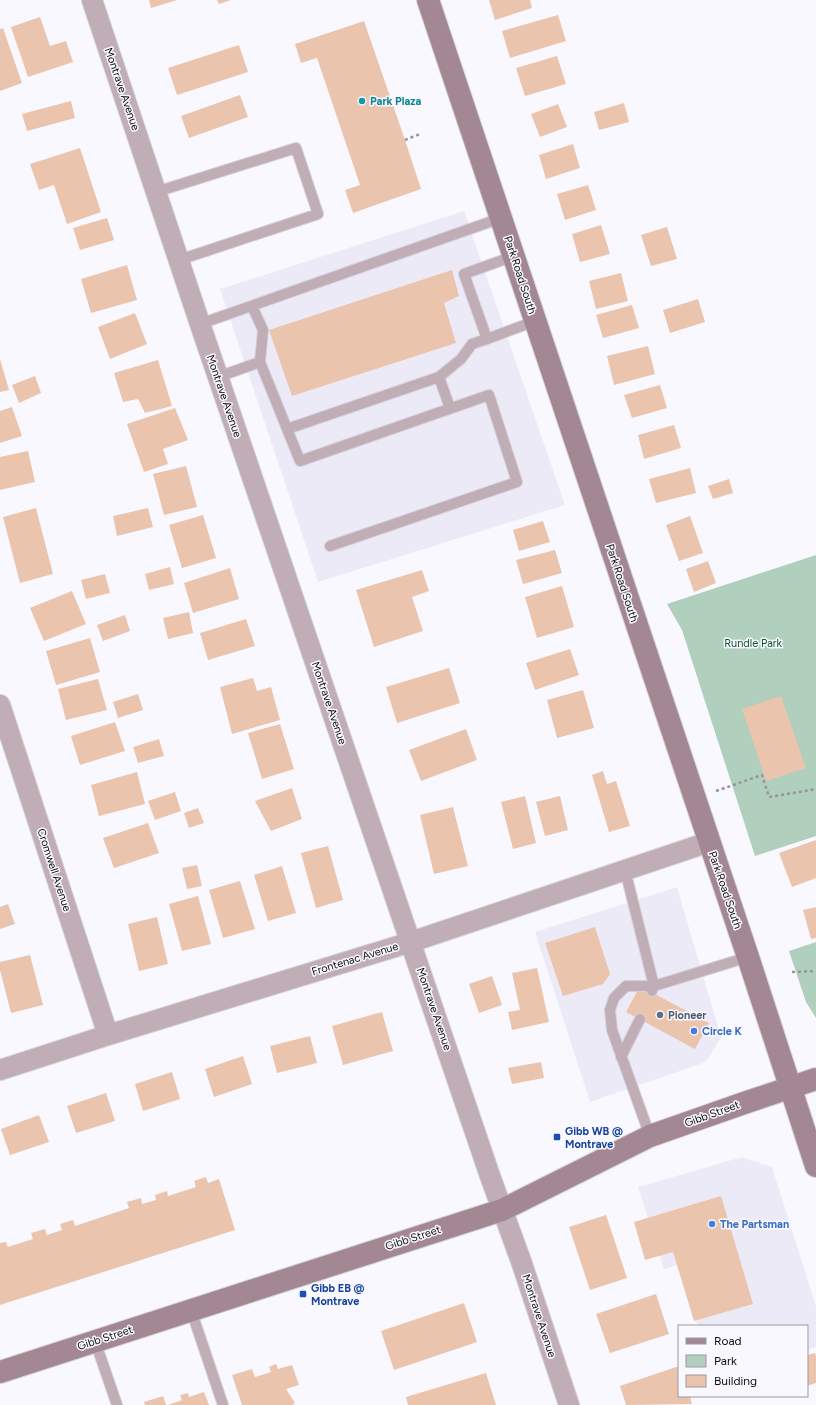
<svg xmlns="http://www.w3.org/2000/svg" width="816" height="1405" font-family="Figtree,sans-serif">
<rect width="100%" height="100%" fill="#faf8ff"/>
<path fill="#edeaf7" d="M464,211L565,505L318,582L220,289Z
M677,887L721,1037L706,1062L590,1102L535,932Z
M742,1157L772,1167L816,1306V1347L807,1350V1326H698L677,1265L664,1269L638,1187Z"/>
<path fill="#b1cfbd" d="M816,555V836L755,856L682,630L667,604Z
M816,942V1018L806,1002L789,951Z"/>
<path fill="#eac4ad" d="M149,0H177L151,8Z
M217,0H231L219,4Z
M489,0H530L532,8L495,20Z
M558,15L566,41L510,58L502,31Z
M40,17L50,46L66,41L73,62L28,77L11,27Z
M364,21L405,140L421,189L353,213L345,190L360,185L317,58L301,63L295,44Z
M3,28L22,83L0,91V29Z
M239,45L248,72L177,95L168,68Z
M557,56L566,84L525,96L516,68Z
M240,95L248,117L189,138L181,116Z
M71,101L75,118L27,131L22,114Z
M624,103L629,122L599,130L594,112Z
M558,104L567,127L540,137L531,114Z
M573,144L580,168L546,179L539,155Z
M80,148L101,212L67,224L54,185L39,190L30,164Z
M588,185L596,210L565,220L557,194Z
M107,218L114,240L80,250L73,228Z
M601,225L610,254L580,262L572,234Z
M667,227L677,259L651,266L641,235Z
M127,265L137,300L91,313L81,279Z
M452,270L459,296L444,303L456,343L292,396L269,330Z
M621,273L628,301L596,309L589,281Z
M698,299L705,322L670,333L663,310Z
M632,305L639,328L603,338L596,315Z
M135,313L147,344L110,359L98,327Z
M648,346L655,374L614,385L607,356Z
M0,359L9,390L0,392Z
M158,360L172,406L145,413L138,399L123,402L114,373Z
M35,376L41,393L19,403L12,385Z
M660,385L667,408L632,418L624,395Z
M12,407L22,436L0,443V411Z
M175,408L188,440L163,449L168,464L144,472L127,424Z
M674,425L681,448L644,459L638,435Z
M28,451L35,482L0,490V457Z
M186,466L197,507L164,515L153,474Z
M690,468L696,493L656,503L649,479Z
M729,479L733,493L713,499L708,486Z
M36,508L53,574L20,583L3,517Z
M148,508L153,527L117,536L113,516Z
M203,515L216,558L182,568L169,525Z
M690,516L703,553L679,561L666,525Z
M543,521L550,542L519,551L513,530Z
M555,550L562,573L523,584L516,560Z
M708,561L716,583L694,592L686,569Z
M170,567L174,584L149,590L145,574Z
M230,568L239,599L193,613L184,583Z
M422,570L429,591L412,597L423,631L374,647L356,590Z
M105,574L110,593L86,599L81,580Z
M562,586L574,627L537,638L525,597Z
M72,591L86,624L44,641L30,608Z
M189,612L193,633L168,639L163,618Z
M125,615L130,631L103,641L97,625Z
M246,619L255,646L208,660L200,633Z
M90,638L100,672L56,685L46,651Z
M570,649L579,675L535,690L526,663Z
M449,668L460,703L397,723L386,687Z
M253,678L257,691L271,687L280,720L232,734L220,687Z
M98,679L107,710L66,720L58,689Z
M583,690L594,728L557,738L547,700Z
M138,694L143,710L118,718L113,702Z
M781,696L806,768L766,781L742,709Z
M115,722L125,751L80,765L71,736Z
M280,724L294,769L262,779L248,733Z
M466,729L477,760L421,781L409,750Z
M159,739L164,756L138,763L133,747Z
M603,771L607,784L616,781L630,826L609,832L592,775Z
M137,772L145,804L99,816L91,785Z
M292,788L302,819L271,831L255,801Z
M175,792L181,811L155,820L148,801Z
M525,796L536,843L513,849L501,802Z
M560,796L568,830L545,836L536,802Z
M453,807L468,866L434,874L420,815Z
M198,808L204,823L189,828L184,813Z
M148,823L159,853L114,868L103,838Z
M816,840V878L792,887L779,853Z
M328,846L343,900L316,908L301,853Z
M197,865L202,886L187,889L182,868Z
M282,866L296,913L268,921L254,875Z
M240,881L255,929L223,938L209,890Z
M198,896L211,944L182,951L169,904Z
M8,904L15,924L0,929V907Z
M816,907V938L811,939L803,910Z
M157,917L168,964L139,971L128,924Z
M595,927L610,974L603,984L563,996L545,943Z
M30,955L43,1005L11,1013L0,970V962Z
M537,968L549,1022L512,1030L508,1012L520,1010L512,973Z
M492,976L502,1005L479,1013L469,984Z
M640,986L709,1023L695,1049L626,1012Z
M382,1012L393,1051L343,1065L332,1026Z
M310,1036L317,1063L277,1073L270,1046Z
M243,1056L252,1084L214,1097L205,1069Z
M541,1062L544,1078L512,1084L508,1068Z
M172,1072L180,1099L143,1111L135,1084Z
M106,1093L115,1121L76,1133L67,1106Z
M39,1115L49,1142L10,1155L1,1129Z
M206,1177L208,1183L219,1179L235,1230L0,1305V1243L6,1242L8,1247L33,1239L31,1233L45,1229L47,1235L62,1230L60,1224L73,1220L75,1226L129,1208L127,1202L141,1198L142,1204L156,1200L155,1195L167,1191L168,1196L196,1187L194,1181Z
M721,1196L753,1304L694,1321L673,1252L645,1260L634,1222Z
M606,1215L627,1278L590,1290L569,1227Z
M656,1294L669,1334L610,1353L596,1314Z
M464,1303L477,1342L394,1370L381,1331Z
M815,1353L816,1356V1383L807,1386V1355Z
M276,1364L278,1369L292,1365L299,1385L286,1389L295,1403L292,1405H242L232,1375L252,1369L255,1377L271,1372L269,1367Z
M679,1366V1396H690L692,1404L626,1405L620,1386Z
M486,1373L496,1405H408L406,1397Z
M204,1392L209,1405H168L182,1400L180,1395L188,1393L189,1397Z
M163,1396L166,1405H145L144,1402Z"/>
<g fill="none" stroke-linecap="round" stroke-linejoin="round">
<defs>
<path id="service" d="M156,192L296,148L318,214L179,260
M514,256L464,274L487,339L535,321
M252,306L263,330L260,362
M200,324L501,218
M218,377L260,362L300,461L489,395L517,482L330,546
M439,377L450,408
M287,429L439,377L461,359L472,344L487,339
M625,870L654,986L748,957
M621,1057L640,1019
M650,1136L612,1030L610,1010L614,998L626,986H654L652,991
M191,1310L223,1405
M95,1341L117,1405"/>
<path id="minor" d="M92,0L200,324L490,1176L521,1261L569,1405
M0,705L108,1035
M0,1070L108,1035L411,942L709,842"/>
<path id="secondary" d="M428,0L748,957L816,1166
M0,1372L502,1210L650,1136L747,1102L816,1079"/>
</defs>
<use href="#service" stroke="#d4d2d9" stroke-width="12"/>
<use href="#minor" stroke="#d4d2d9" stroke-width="22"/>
<use href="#secondary" stroke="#d4d2d9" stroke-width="24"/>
<path stroke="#959499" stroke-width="2.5" stroke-dasharray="3 3" stroke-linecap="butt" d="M405,140L420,134
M716,791L762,775L769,797L816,789
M792,972L816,971"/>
<use href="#service" stroke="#c0adb6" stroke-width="10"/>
<use href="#minor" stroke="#c0adb6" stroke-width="20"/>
<use href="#secondary" stroke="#a38894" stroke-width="22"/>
</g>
<circle fill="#0f9aa8" stroke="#faf8ff" stroke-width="1.5" cx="362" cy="101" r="4"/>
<circle fill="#5c6f8a" stroke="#faf8ff" stroke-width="1.5" cx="660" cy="1015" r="4"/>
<g fill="#3f7fe0" stroke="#faf8ff" stroke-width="1.5">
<circle cx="694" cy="1031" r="4"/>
<circle cx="712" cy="1224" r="4"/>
</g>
<g fill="#1a4fb4" stroke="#faf8ff" stroke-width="1.5">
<rect x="553" y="1133" width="8" height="8" rx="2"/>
<rect x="299" y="1290" width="8" height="8" rx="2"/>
</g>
<g text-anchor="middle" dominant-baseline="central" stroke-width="3" stroke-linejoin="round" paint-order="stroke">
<g font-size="11" fill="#0d0d0f" stroke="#faf8ff">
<text transform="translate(122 89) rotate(71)">Montrave Avenue</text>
<text transform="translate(520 275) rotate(72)">Park Road South</text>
<text transform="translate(224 396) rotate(71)">Montrave Avenue</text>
<text transform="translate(622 583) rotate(72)">Park Road South</text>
<text transform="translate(329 703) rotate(71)">Montrave Avenue</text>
<text transform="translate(54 870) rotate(72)">Cromwell Avenue</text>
<text transform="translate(725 890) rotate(71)">Park Road South</text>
<text transform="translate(355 959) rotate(-17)">Frontenac Avenue</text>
<text transform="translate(434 1009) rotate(71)">Montrave Avenue</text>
<text transform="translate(712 1114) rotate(-20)">Gibb Street</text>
<text transform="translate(413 1238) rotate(-18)">Gibb Street</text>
<text transform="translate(539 1316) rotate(72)">Montrave Avenue</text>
<text transform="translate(105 1338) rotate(-18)">Gibb Street</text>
</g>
<g font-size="11" font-weight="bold" fill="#0d838f" stroke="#faf8ff" text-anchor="start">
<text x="370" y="101">Park Plaza</text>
</g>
<g font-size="11" fill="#0f5335" stroke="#faf8ff">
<text x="753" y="643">Rundle Park</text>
</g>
<g font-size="11" font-weight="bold" fill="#4e5e75" stroke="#faf8ff" text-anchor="start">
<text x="668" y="1015">Pioneer</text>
</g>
<g font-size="11" font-weight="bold" fill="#366cbe" stroke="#faf8ff" text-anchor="start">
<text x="702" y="1031">Circle K</text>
<text x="720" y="1224">The Partsman</text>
</g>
<g font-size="11" font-weight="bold" fill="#164399" stroke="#faf8ff" text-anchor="start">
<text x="565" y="1131">Gibb WB @<tspan x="565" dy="13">Montrave</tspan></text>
<text x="311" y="1288">Gibb EB @<tspan x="311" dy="13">Montrave</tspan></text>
</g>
</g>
<rect x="678" y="1325" width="130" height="72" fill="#faf8ff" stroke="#9b9a9f"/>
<rect x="686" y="1338" width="20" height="6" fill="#a38894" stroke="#9b9a9f"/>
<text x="714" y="1345" font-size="12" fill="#0d0d0f">Road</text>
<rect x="686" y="1355" width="20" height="12" fill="#b1cfbd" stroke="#9b9a9f"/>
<text x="714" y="1365" font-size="12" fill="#0d0d0f">Park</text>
<rect x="686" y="1375" width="20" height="12" fill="#eac4ad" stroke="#9b9a9f"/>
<text x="714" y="1385" font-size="12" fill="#0d0d0f">Building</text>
</svg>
